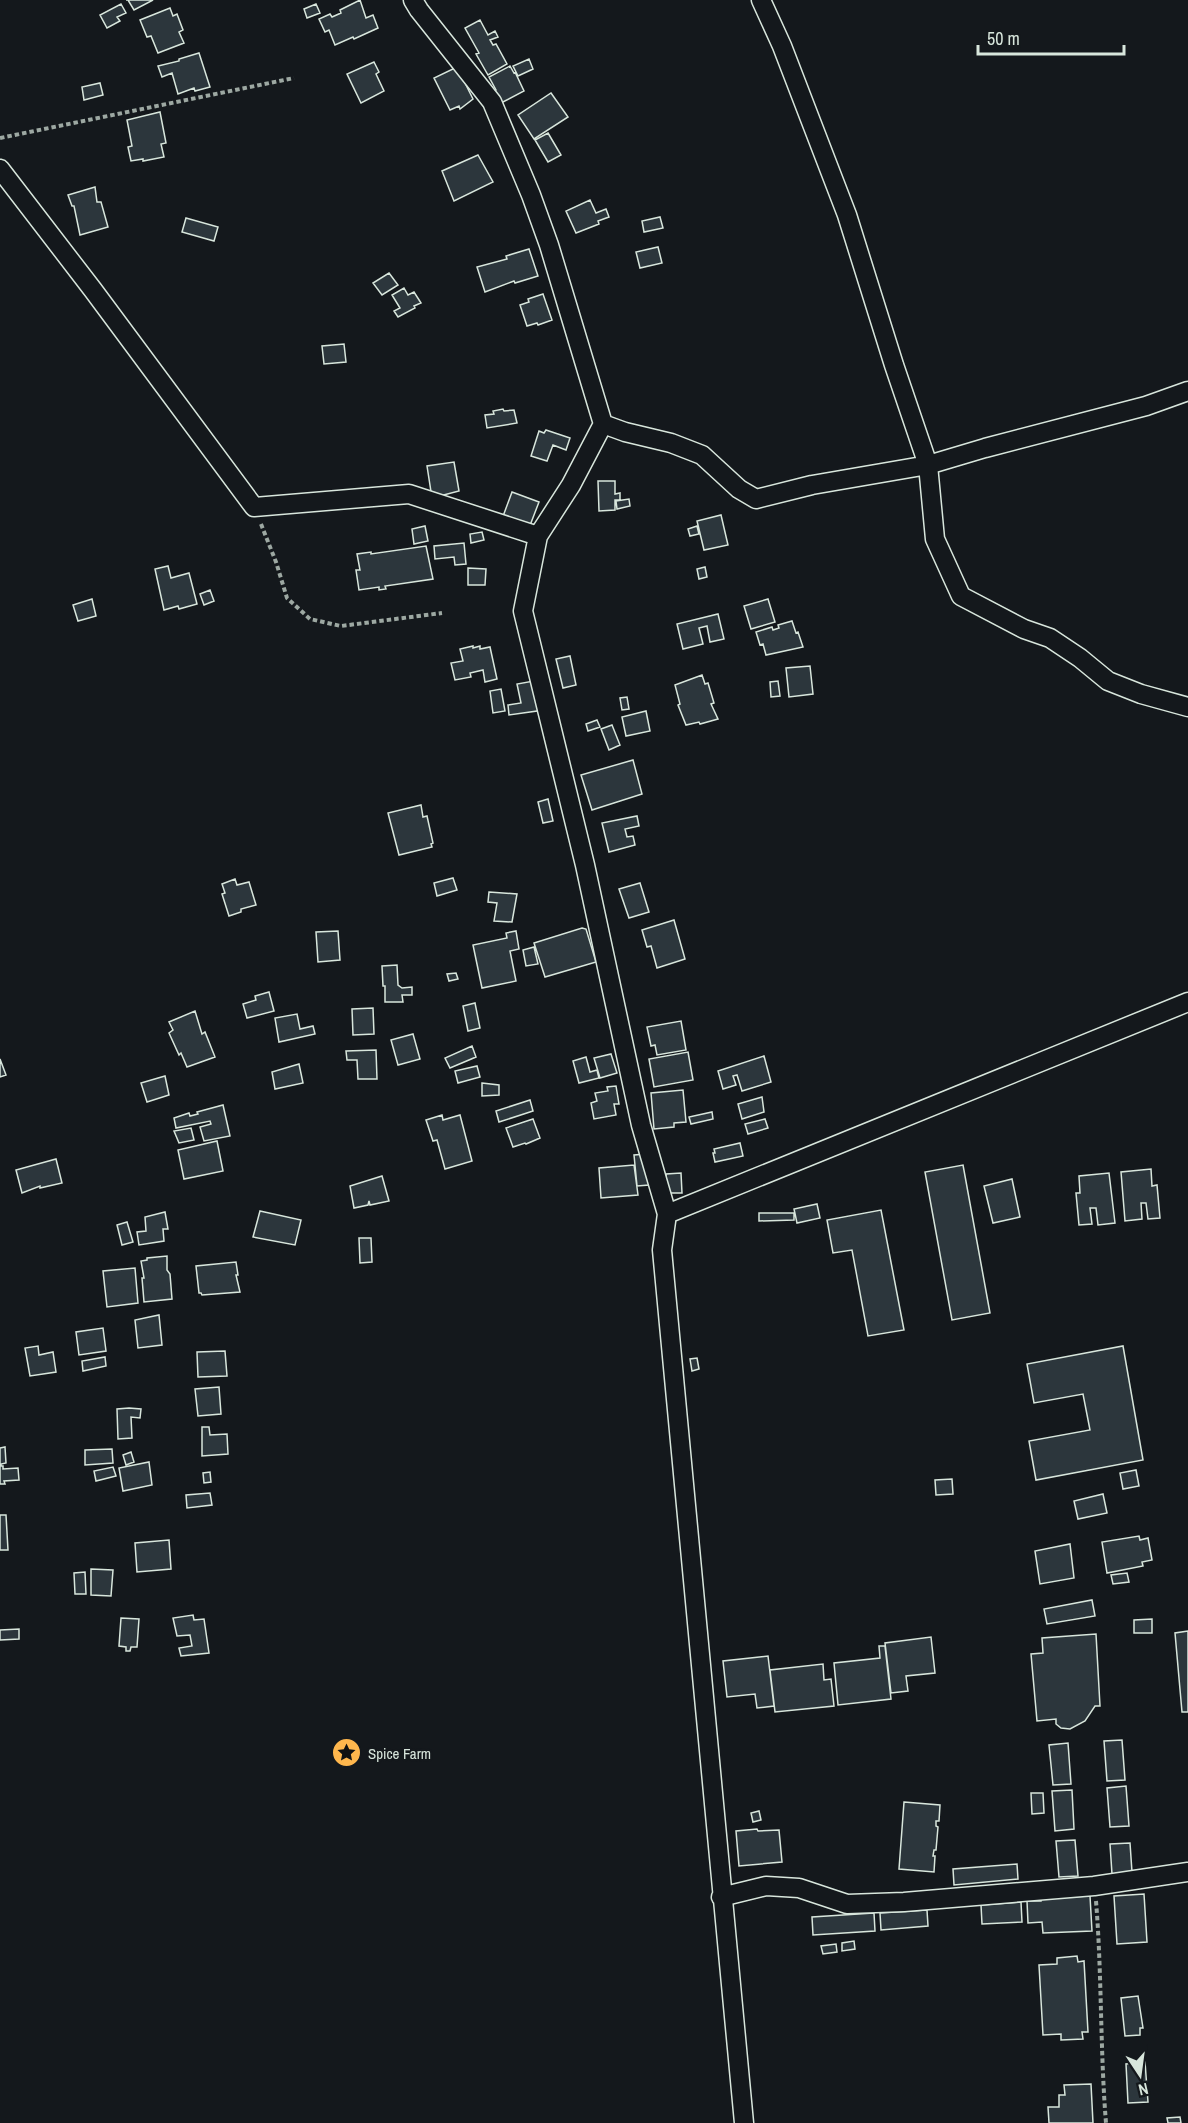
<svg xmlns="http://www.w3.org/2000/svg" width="1188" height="2123" font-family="'Archivo Narrow',sans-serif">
<rect width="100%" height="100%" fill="#14181c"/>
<path fill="#2c363c" stroke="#d8e6dc" stroke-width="1.5" d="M126,0H153L134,10L128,0Z
M360,0L366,18L373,15L378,28L354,39L353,37L335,45L329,30L325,32L319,19L330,14L332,17L341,13L340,10Z
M121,4L126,13L117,17L120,21L107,28L100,15Z
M316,4L320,13L307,18L304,9Z
M170,8L173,16L177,14L183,30L179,32L184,43L158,53L151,36L147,37L140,20Z
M480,20L488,35L495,31L498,37L490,40L493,45L496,44L507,64L488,75L476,54L479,53L465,28Z
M199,53L210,87L195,91L194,88L178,94L172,73L162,77L158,66L179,61V59Z
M529,59L533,69L518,76L513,66Z
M374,62L379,72L376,74L384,91L361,103L347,74Z
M510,66L514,73L515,72L524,91L499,104L493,92L496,90L489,77Z
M457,67L473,99L460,109L459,106L450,110L434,78Z
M100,83L103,95L84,100L82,87Z
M551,93L568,117L534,139L518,115Z
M160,112L166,143L161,144L164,157L143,161V159L131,161L128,147L132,146L127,120Z
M548,133L561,155L548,162L535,140Z
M478,155L493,182L454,201L442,171Z
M95,187L97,202H101L108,227L80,235L74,206H72L68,195Z
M590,200L596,213L606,209L609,217L598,221L599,224L576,233L566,211Z
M660,217L663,228L644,232L642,221Z
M186,218L218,227L214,241L182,232Z
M658,247L662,263L640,268L636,252Z
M529,249L538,276L515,283L514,281L485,292L477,267L507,259L506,256Z
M389,273L398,285L382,295L373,283Z
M404,288L408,295L414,292L421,303L414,306L415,308L398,317L394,311L400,308L392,295Z
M543,294L552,320L538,325L537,323L527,326L520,305L529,302L528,299Z
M344,344L346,362L324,364L322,346Z
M503,409L504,411L514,410L517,423L487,428L485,415L494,414L493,411Z
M546,430L570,438L566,450L553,445L547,461L531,456L539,431L544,433Z
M454,462L459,491L432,498L427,466Z
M598,481H615V494L620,493V500H615V510L599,511Z
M512,492L539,502L529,528L502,519Z
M629,499L630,506L617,509L616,501Z
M721,515L728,545L704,550L697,521Z
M425,526L428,541L414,544L412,529Z
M697,526L699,534L690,536L688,529Z
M482,532L484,540L471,543L470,534Z
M464,543L466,564L455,565L454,557L435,559L434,546Z
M426,546L433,579L385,586L386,589L379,590V587L359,590L356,570H360L357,554L371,552V554Z
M168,566L171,578L189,573L197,604L179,609L178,606L164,610L155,569Z
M705,567L707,577L699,579L697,569Z
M468,568L486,569L485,585H468Z
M210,590L214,601L204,605L200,594Z
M92,599L96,616L78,621L73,605Z
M768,599L775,622L751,629L744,606Z
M718,614L724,639L710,642L707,626L699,628L703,644L683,649L677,624Z
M792,621L796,633L798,632L803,647L766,655L763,644L760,645L756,632L772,627L773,630L779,628L778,625Z
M473,646V648L480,646V649L490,647L497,679L485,682L483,670L470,673L471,677L455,680L451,663L463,661L460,649Z
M570,656L576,685L563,688L556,659Z
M810,666L813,694L789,697L786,668Z
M702,675L705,684L708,683L714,703L711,704L718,719L700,724L699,722L686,725L678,705L680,704L675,685Z
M539,680L544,710L509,715L508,705L521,703L517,684Z
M778,681L780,696L771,697L770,682Z
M501,689L505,711L493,713L490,691Z
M627,697L629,709L622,710L620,698Z
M646,711L650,731L626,736L622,717Z
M597,720L600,727L588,731L586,724Z
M612,725L620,745L609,750L601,729Z
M633,760L642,794L592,810L581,775Z
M548,799L553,821L543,823L538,802Z
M421,805L423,817L427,816L433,843L431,844L432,847L399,855L388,813Z
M637,816L639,826L625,829L627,837L633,836L635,845L609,852L602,823Z
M453,878L457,890L437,896L434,883Z
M235,879L237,885L249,882L256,905L241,909V912L229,916L222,894L225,893L222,884Z
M640,883L649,912L629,918L619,889Z
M489,892L517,894L512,922L494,921L497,903L488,902Z
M674,920L685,959L657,968L651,946L647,947L642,930Z
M582,928L586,929L596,962L545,977L534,943Z
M338,931L340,960L318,962L316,932Z
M516,931L519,949L510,951L516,981L482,988L473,945L507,938L506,933Z
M534,947L538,964L526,966L523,950Z
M397,965L398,985L402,988L412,987V995H402L403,1002H385V986H383L382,966Z
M456,973L458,979L449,981L447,974Z
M269,992L274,1011L247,1018L243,1004L256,1000L255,996Z
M475,1003L480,1028L468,1031L463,1006Z
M373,1008L374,1034L353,1035L352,1009Z
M195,1011L202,1034L205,1032L215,1057L187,1067L181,1053L179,1055L169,1033L173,1030L169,1022Z
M297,1014L300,1029L313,1026L315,1034L279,1042L275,1018Z
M681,1021L686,1050L657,1055L655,1045L651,1046L647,1027Z
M413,1034L420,1059L398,1065L391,1040Z
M472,1046L476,1057L450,1068L445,1058Z
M376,1050L377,1079H358L357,1060H347L346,1051Z
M688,1052L693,1080L654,1087L649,1059Z
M611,1054L617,1073L600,1078L594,1058Z
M764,1056L771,1082L742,1091L737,1075L733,1076L736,1085L723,1089L718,1071Z
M586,1057L590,1072L597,1070L599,1078L579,1083L573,1061Z
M0,1059L6,1075L0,1077Z
M299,1064L303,1083L275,1089L272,1072Z
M477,1066L480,1077L458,1083L455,1071Z
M165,1076L169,1095L147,1102L141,1083Z
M482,1083L499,1085V1095L482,1096Z
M616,1086L619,1104H614L616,1115L594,1119L591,1103L597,1101L595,1093L608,1091L607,1087Z
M683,1090L686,1122L674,1123V1127L654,1129L651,1093Z
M762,1097L764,1112L742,1119L738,1104Z
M530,1100L533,1111L499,1122L496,1111Z
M223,1105L230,1136L204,1141L200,1127L211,1124L210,1121L176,1128L174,1118L189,1113L190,1116L198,1114L197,1112Z
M712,1112L713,1119L691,1124L689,1117Z
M442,1115L443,1120L460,1115L472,1161L445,1169L437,1140L433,1141L426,1120Z
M533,1119L540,1138L526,1144L525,1143L513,1147L506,1128Z
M765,1119L768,1128L748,1134L745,1124Z
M191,1128L194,1140L179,1143L174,1131Z
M217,1141L223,1171L184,1179L178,1150Z
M740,1143L743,1156L715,1162L713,1153H715L714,1149Z
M646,1154L649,1185L637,1186L634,1155Z
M56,1159L62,1183L40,1188V1186L22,1193L16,1170Z
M634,1165L638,1195L601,1198L599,1168Z
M963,1165L990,1313L952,1320L925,1172Z
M1151,1169L1152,1186L1157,1185L1160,1218L1148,1219L1146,1203H1141L1142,1219L1125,1221L1121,1172Z
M681,1173L682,1193H667L666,1174Z
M1109,1173L1115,1223L1098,1225L1096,1208H1090L1092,1224L1079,1225L1076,1193H1080L1079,1176Z
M382,1176L389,1201L370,1205L369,1201L368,1205L354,1208L350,1186Z
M1012,1179L1020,1217L993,1223L984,1186Z
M817,1204L820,1218L797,1223L794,1209Z
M881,1210L904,1330L868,1336L852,1250L833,1253L827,1220Z
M260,1211L301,1220L295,1245L253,1237Z
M165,1212L168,1229H163L164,1241L139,1245L137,1232L146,1231L145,1217Z
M759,1213H794V1220L759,1221Z
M127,1222L133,1242L122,1245L117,1225Z
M359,1238H371L372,1262L360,1263Z
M167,1256V1270L170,1274L172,1299L144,1302L142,1278H144L141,1261L147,1260V1258Z
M236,1262L238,1275H236L240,1292L202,1295L201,1293H199L196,1266Z
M135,1268L138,1303L107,1307L103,1271Z
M159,1315L162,1345L138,1348L135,1320Z
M103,1328L106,1351L79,1355L76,1332Z
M38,1346L39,1355L53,1352L56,1372L30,1376L25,1348Z
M1123,1346L1143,1460L1036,1480L1029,1441L1090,1430L1083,1394L1034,1403L1027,1364Z
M225,1351L227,1376L198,1377L197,1352Z
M105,1357L106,1366L83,1371L82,1361Z
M697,1358L699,1369L692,1371L690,1359Z
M219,1387L221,1414L198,1416L195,1389Z
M129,1408L141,1409L140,1418L131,1417L132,1438L118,1439L117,1409Z
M202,1427H209L210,1435L227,1434L228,1454L202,1456Z
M5,1447L6,1463L1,1464V1466H3V1469L18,1468L19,1480L4,1481L5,1484H0V1448Z
M112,1449L113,1463L85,1465V1450Z
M131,1452L134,1462L126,1465L123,1455Z
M149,1462L152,1485L123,1491L119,1468Z
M113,1467L116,1476L96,1481L94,1471Z
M1136,1470L1139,1486L1123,1489L1120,1473Z
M210,1472L211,1482L204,1483L203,1473Z
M952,1479L953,1494L936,1495L935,1480Z
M210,1493L212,1505L187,1508L186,1495Z
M1103,1494L1107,1513L1078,1519L1074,1501Z
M0,1515H6L8,1550H0Z
M1139,1536L1140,1540L1148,1538L1152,1560L1142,1562L1143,1566L1107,1573L1102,1542Z
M169,1540L171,1569L137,1572L135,1543Z
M1070,1544L1074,1578L1040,1584L1035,1551Z
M91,1569L113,1570L111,1596L91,1595Z
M85,1572L86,1594H75L74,1573Z
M1127,1573L1129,1582L1113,1584L1111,1575Z
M1092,1600L1095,1616L1047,1624L1044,1609Z
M193,1615L194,1620L204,1619L209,1653L181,1656L179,1648L192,1646L190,1635L177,1636L173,1618Z
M121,1618L139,1619L137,1647H131L130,1651H126V1647L119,1646Z
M1152,1619V1633H1134V1620Z
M19,1629V1639L0,1640V1630Z
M1188,1631V1712H1182L1175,1633Z
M1096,1634L1100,1706H1095L1085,1721L1070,1729L1061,1728L1056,1724V1719L1037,1721L1031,1654L1043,1653L1042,1638Z
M931,1637L935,1673L906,1676L908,1691L891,1693L885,1643Z
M879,1646H885L891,1699L838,1705L834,1663L880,1658Z
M768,1656L774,1706L757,1708L755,1694L727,1697L723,1661Z
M823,1664L824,1680L831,1679L834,1706L775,1712L770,1670Z
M1122,1740L1125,1780L1107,1781L1104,1741Z
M1068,1743L1071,1784L1053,1785L1049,1745Z
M1126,1786L1129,1826L1110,1827L1107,1788Z
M1072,1790L1074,1829L1055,1831L1052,1791Z
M1031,1793H1043L1044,1813L1032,1814Z
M904,1802L940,1805L939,1821H936V1826L938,1827L936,1850H934L933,1856H935L934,1872L899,1869Z
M759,1811L761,1820L753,1822L751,1813Z
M757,1829L758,1831L779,1830L782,1862L739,1866L736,1831Z
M1075,1840L1078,1876L1059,1877L1056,1841Z
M1130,1843L1132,1872L1112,1874L1110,1844Z
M1017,1864L1018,1879L954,1885L953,1869Z
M1144,1894L1147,1942L1117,1944L1114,1896Z
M1090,1896L1092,1931L1043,1933L1042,1922L1028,1923L1027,1901H1041V1898Z
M1021,1902L1022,1922L982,1924L981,1905Z
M927,1910L928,1926L881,1930L880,1913Z
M874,1913L875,1931L813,1935L812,1917Z
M854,1941L855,1949L842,1951V1943Z
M836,1944L837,1952L823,1954L821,1946Z
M1077,1956L1078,1962L1084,1961L1088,2032H1082L1083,2039L1061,2040V2034L1043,2035L1039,1965L1057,1964V1958Z
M1138,1996L1143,2028H1140V2035L1125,2036L1121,1998Z
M1145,2062L1148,2102L1128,2103L1126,2064Z
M1091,2084L1093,2123H1049L1048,2107H1059V2095H1065L1064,2085Z
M1180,2117L1181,2123H1168L1167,2118Z"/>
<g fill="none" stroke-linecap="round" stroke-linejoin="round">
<defs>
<path id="minor" d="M413,0L419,10L492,102L531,195L549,245L603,424L571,485L538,536L523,611L585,865L641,1125L667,1214
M761,0L782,46L847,215L894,365L928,465L935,539L961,596L1024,629L1050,638L1080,658L1108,681L1141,694L1188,707
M0,169L93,290L254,507L409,494L538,536
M603,424L625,432L671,443L702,455L739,489L756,499L812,485L928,465L985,448L1146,406L1188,391
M721,1897L766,1886L799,1888L847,1904L904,1902L1094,1886L1188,1872
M744,2123L662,1250L667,1214L1188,1002"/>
</defs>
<use href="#minor" stroke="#d8e6dc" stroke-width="21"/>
<path stroke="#9da8a2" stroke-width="4" stroke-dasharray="4.5 3" stroke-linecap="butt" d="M0,138L294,78
M261,524L276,562L287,598L310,619L341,626L442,613
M1096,1901C1102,1975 1100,2049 1106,2123"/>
<use href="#minor" stroke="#14181c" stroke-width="18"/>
</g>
<defs>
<symbol id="sight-disc" viewBox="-11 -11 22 22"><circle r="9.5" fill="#ffb74d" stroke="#14181c"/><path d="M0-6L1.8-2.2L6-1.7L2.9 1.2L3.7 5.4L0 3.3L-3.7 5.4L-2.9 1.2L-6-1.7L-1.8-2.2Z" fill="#111"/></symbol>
</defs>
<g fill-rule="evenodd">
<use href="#sight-disc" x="330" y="1736" width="33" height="33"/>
</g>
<g text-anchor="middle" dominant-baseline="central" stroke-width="4.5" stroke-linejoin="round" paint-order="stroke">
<g font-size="15" fill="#d8e6dc" stroke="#14181c" text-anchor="start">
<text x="368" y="1753">Spice Farm</text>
</g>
</g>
<g transform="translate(1140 2075) rotate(167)" stroke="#14181c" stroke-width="4.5" paint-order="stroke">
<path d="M0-4.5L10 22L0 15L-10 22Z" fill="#d8e6dc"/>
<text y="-9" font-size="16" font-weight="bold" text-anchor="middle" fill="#d8e6dc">N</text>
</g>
<path d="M978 45v9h146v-9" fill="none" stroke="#d8e6dc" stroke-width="3"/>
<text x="987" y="45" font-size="18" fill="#d8e6dc" stroke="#14181c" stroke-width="4.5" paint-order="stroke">50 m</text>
</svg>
